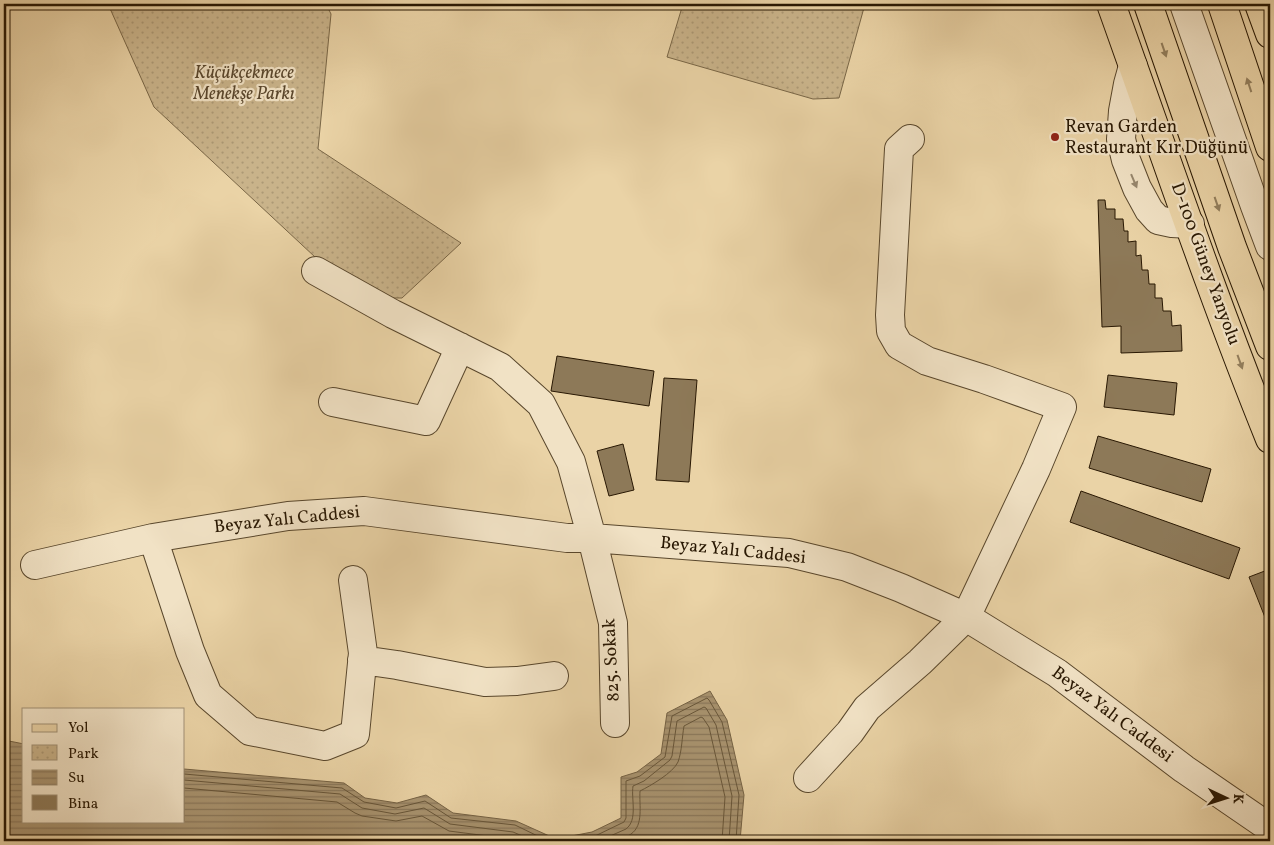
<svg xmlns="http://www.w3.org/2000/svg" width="1274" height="845" font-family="Vollkorn,serif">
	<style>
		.park { fill: url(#park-dots); stroke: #796646 }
		.water { fill: url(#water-rules); stroke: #756244 }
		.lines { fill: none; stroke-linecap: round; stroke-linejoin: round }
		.shore { stroke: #685639; stroke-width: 1 }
		.building { fill: #8d7958; stroke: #291803 }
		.minor-casing { stroke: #59472c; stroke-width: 30 }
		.major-casing { stroke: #291803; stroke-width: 30 }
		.highway-casing { stroke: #291803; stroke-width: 30 }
		.minor { stroke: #f1e2c5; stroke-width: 28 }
		.major { stroke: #ead3a6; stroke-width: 28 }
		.highway { stroke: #ead3a6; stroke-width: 28 }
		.oneway { fill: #937f5d }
		.oneway2 { fill: #97876e }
		.poi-dot { fill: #8f2418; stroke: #f1e2c5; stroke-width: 2 }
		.labels { text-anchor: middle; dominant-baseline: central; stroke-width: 4.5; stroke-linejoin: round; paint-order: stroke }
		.park-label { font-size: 18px; font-style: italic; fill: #59462c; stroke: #f1e2c5 }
		.poi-label { font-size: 18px; fill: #291803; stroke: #f1e2c5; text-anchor: start }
		.street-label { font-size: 18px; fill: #291803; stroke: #f1e2c5 }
	</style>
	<defs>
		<pattern id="park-dots" width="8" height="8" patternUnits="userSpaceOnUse" patternTransform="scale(1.25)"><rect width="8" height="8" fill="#c9b38a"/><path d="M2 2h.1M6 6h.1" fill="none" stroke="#ad9975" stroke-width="1.8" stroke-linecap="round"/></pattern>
		<pattern id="water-rules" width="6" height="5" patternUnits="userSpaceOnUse" patternTransform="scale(1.25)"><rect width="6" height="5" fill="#a8936f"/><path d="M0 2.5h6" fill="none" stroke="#897759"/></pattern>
	</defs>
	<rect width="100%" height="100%" fill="#ead3a6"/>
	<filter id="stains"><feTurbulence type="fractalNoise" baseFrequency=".004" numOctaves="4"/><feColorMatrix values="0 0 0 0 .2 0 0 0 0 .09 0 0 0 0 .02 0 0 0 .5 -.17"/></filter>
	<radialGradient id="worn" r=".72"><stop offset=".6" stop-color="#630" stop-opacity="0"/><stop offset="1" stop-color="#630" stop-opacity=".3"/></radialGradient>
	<!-- park -->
	<path class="park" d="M108 4H326L331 14 318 149 461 243 402 298H359L154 107Z
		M683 4H865L839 98 813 99 667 57Z"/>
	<!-- water -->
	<path class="water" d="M4 18 8 48 4 71Z
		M710 691 727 720 744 795 740 841H4V740L24 744V821H184V769L344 783 365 798 397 803 426 795 453 813 516 821 556 839 592 832 621 818V777L637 772 661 754 667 713Z"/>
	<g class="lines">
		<!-- shore -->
		<path class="shore" d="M184 774 342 788 364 802 396 808 425 801 451 818 515 825 548 841
			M184 780 340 794 362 808 395 814 424 808 450 824 513 832 534 841
			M184 788 337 802 355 813 362 816 396 821 422 816 449 831 511 839 516 841
			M573 841 593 837 624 822 626 818V781L640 776 665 757 672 716 707 698 709 700 722 722 739 795 736 841
			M599 841 626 829C638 820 631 799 633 786L644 781 670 760 672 756 677 721 704 707 706 708 716 725 732 796 729 841
			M617 841C622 839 627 837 631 834 644 825 639 805 640 791 650 786 673 773 678 762 682 751 682 737 684 726L701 717 703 718 709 727 725 797 722 841"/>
	</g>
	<!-- building -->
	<path class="building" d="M1098 200H1105L1106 209H1115V219H1123L1124 231H1128V242L1136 241V256L1141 255 1142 270H1148L1149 284H1155V298H1162L1163 311H1171L1172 326 1181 325 1182 351 1121 353V326L1102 327Z
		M557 356 654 371 649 406 551 391Z
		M1108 375 1177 383 1174 415 1104 407Z
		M664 378 697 380 689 482 656 480Z
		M1098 436 1211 469 1202 502 1089 468Z
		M623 444 634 490 609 496 597 451Z
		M1081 491 1240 548 1229 579 1070 522Z
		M1270 569V630L1249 577Z"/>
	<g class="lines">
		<!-- minor casing -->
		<g class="minor-casing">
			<path id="minor" d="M1184 4 1255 206 1270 246
				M1133 66 1128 84 1123 111 1121 139 1126 160 1137 188 1149 210 1158 220 1172 223 1190 224
				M316 271 393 314 500 367 541 404 571 462 592 538 613 623 615 723
				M333 402 426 421 460 347
				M153 538 190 651 208 695 250 731 325 746 355 734 363 653 353 580
				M35 565 153 538 288 516 364 511 567 538H592L789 553 847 567 901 588 966 617 1057 673 1184 769 1270 828
				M362 660 397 665 485 682 517 681 554 676
				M808 778 850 732 867 708 920 662 966 617 1036 469 1062 407 984 379 927 361 899 345 891 331 890 315 899 149 910 139"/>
		</g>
		<!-- major casing -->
		<g class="major-casing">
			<path id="major" d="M1111 4C1163 149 1212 296 1270 439
				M1259 4 1270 34"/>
		</g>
		<!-- highway casing -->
		<g class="highway-casing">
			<path id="highway" d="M1148 4 1232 247 1270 346
				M1222 4 1270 147"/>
		</g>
		<!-- minor -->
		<use href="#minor" class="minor"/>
		<!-- major -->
		<use href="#major" class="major"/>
		<!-- highway -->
		<use href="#highway" class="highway"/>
	</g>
	<!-- one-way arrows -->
	<defs><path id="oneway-solid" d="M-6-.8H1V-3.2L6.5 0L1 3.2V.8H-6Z" transform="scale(1.25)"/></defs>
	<g class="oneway">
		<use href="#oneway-solid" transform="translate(1164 50) rotate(71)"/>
		<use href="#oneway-solid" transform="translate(1249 85) rotate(-108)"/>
		<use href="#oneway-solid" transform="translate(1217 204) rotate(71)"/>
		<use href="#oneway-solid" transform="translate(1240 362) rotate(70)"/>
	</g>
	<use class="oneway2" href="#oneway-solid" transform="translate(1134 181) rotate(67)"/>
	<!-- markers -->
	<circle class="poi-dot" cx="1055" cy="137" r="5"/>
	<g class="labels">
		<!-- park labels -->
		<g class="park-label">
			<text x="244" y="73">Küçükçekmece<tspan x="244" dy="21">Menekşe Parkı</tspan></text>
		</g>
		<!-- poi labels -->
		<g class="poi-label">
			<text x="1065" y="127">Revan Garden<tspan x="1065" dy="21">Restaurant Kır Düğünü</tspan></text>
		</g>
		<!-- street labels -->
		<g class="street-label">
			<text transform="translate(1205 264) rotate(70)">D-100 Güney Yanyolu</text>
			<text transform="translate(287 520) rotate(-6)">Beyaz Yalı Caddesi</text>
			<text transform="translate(733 551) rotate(6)">Beyaz Yalı Caddesi</text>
			<text transform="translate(612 660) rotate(-93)">825. Sokak</text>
			<text transform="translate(1112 715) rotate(37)">Beyaz Yalı Caddesi</text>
		</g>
	</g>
	<!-- margin -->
	<rect width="1274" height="845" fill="none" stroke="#ead3a6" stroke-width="20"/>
	<rect x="5" y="5" width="1264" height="835" fill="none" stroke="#291803" stroke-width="2.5"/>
	<rect x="10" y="10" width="1254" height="825" fill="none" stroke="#291803"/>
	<!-- legend -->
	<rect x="22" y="708" width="162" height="115" fill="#f1e2c5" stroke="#a19177"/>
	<rect x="32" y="724" width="25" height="8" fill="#ead3a6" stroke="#a19177"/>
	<text x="68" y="732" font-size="15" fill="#291803">Yol</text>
	<rect x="32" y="745" width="25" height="15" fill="url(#park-dots)" stroke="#a19177"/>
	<text x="68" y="758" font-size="15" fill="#291803">Park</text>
	<rect x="32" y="770" width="25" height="15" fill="url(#water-rules)" stroke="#a19177"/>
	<text x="68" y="782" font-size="15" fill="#291803">Su</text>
	<rect x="32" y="795" width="25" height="15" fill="#8d7958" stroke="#a19177"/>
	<text x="68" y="808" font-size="15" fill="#291803">Bina</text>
	<!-- north arrow -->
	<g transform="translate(1226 798) rotate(94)" stroke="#f1e2c5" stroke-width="4" paint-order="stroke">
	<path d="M0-4L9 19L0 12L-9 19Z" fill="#291803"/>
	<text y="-8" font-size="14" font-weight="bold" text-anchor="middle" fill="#291803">K</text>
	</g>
	<rect width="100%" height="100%" filter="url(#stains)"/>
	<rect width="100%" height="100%" fill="url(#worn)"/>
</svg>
